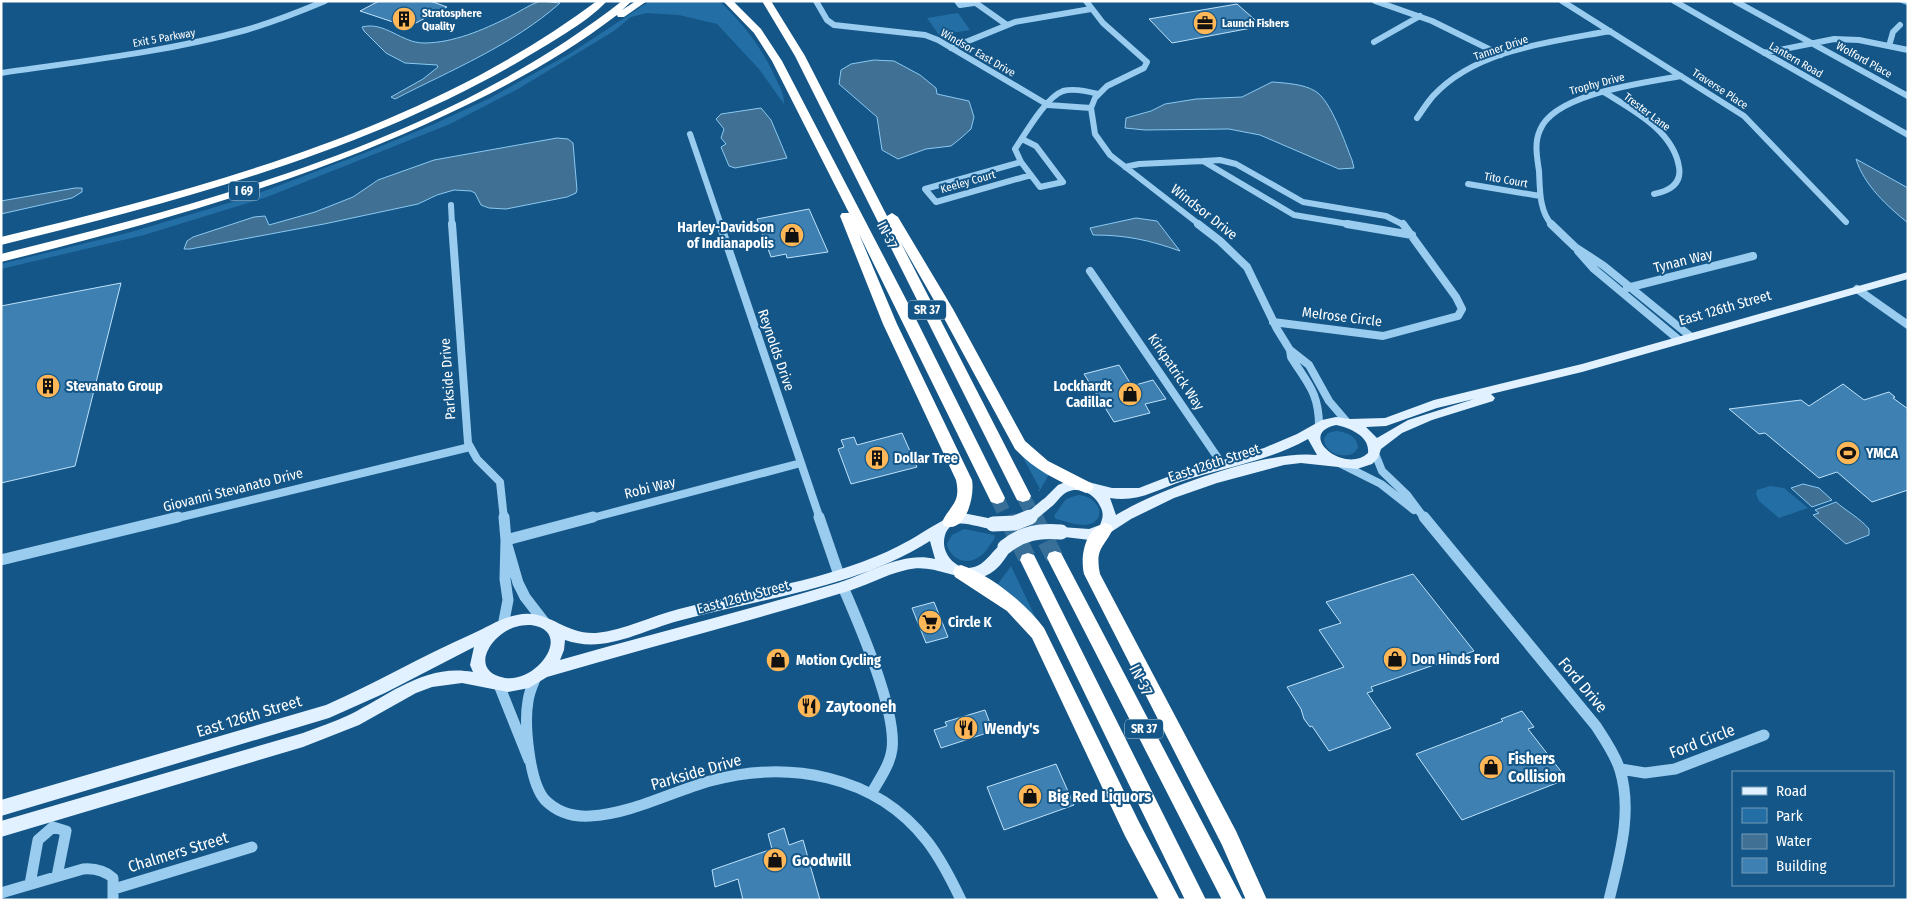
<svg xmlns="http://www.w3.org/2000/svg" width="1909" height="901" font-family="'Fira Sans Condensed',sans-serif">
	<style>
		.green { fill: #236fa5 }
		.water { fill: #407195; stroke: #8bc9f2 }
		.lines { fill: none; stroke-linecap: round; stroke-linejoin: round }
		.stream { stroke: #8bc9f2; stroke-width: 2.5 }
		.building { fill: #3d80b1; stroke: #bfe2fb }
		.highway-tunnel-far1 { stroke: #376f99; stroke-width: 14; stroke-dasharray: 14 7; stroke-linecap: butt }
		.highway-tunnel { stroke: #376f99; stroke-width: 18; stroke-dasharray: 18 9; stroke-linecap: butt }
		.minor-far2 { stroke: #99ccef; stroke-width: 6 }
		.minor-far1 { stroke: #99ccef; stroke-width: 8 }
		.minor { stroke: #99ccef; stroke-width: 11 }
		.major { fill: #e1f1ff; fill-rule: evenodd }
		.highway { fill: #fff; fill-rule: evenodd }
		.major-bridge-far1 { stroke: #e1f1ff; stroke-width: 11 }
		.major-bridge { stroke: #e1f1ff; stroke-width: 15 }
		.labels { text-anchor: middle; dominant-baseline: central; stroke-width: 4; stroke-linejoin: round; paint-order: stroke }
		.far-poi-label { font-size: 11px; font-weight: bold; fill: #fff; stroke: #145687; text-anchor: start }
		.far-street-label { font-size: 11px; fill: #fff; stroke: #145687 }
		.shield { fill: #145687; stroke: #b8ccdb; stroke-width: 1 }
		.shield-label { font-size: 12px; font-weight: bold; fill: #fff }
		.street-label { font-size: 14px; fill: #fff; stroke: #145687 }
		.poi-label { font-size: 14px; font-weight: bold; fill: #fff; stroke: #145687; text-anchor: start }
		.near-street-label { font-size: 16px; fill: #fff; stroke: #145687 }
		.near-poi-label { font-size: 16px; font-weight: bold; fill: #fff; stroke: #145687; text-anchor: start }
	</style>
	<rect width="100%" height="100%" fill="#145687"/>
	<!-- green -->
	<path class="green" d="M650 1H719C744 24 762 48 776 79 780 87 784 94 784 104L759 69 717 24 679 15 647 13 631 17 614 31 518 89 450 124 267 197 144 235 1 269V264L131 232 249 197 367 152 432 125 490 98 571 53Z
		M958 13 970 30 939 35 927 18Z
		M1336 431C1347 432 1357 436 1358 448L1354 453C1342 459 1324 453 1324 438L1328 433Z
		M1020 452 1048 473V476L1039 492 1038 490 1040 489Z
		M1770 486 1784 488 1808 508 1779 518 1759 501 1756 494 1757 490Z
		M1078 495C1101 496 1109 523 1084 525 1074 525 1065 521 1056 519L1054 516 1066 499Z
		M964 529 994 535 995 538C990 544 986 553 979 557 966 566 950 559 947 544L952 535Z
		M1011 566 1038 623 999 588 998 584Z"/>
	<!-- water -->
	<path class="water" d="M540 1 560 3C513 45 451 70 395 99L391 97 423 79 438 67 437 65 405 63 386 53 364 31 362 27C385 21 401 43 424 43 453 43 483 30 509 17 519 12 529 5 540 1Z
		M874 60 894 61 920 75 936 88 937 94 969 101 974 117 971 129 961 138 951 146 926 149 898 159 882 150 877 117 839 84 841 70 851 64Z
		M1272 82C1285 83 1304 84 1315 91 1331 100 1345 143 1352 160L1354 168 1339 169 1260 135 1229 129 1145 130 1125 128 1126 118 1151 111 1165 104 1196 99 1242 97Z
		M761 108 771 120 787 158 735 168 729 166 721 147 726 144 721 138 724 129 716 119 721 114Z
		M557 138 568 139 573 143 577 190 576 193 567 197 506 209 489 208 481 205 475 193 471 191 454 190 437 195 418 204 324 224 190 249H184L187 241 193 237 254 217 265 216 269 225 315 212 353 197 378 180 434 160Z
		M1856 159 1908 188V223C1887 206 1864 185 1856 159Z
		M75 188H82V192L72 198 1 214V201Z
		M1136 218 1157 221 1180 251C1149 240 1126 235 1093 235L1090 228Z
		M1803 484 1819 488 1832 500 1812 507 1791 488Z
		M1836 502C1845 510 1861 519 1869 529V535L1846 544 1813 515 1819 513 1815 510Z"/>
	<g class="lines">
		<!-- stream -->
		<path class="stream" d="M1900 1 1908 4"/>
	</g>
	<!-- building -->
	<path class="building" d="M379 1H430L447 7 408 27 360 11Z
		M1237 4 1262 26 1172 43 1149 19Z
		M809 209 828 252 787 258 786 254 771 257 757 219Z
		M121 283 75 466 1 483V306Z
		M1119 365 1132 386 1153 380 1166 399 1145 404 1150 413 1114 422 1084 374Z
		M1843 384 1864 400 1889 392 1895 397 1893 398 1908 409V490L1872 502 1837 472 1819 478 1765 433 1759 434 1729 409 1801 400 1809 406Z
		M902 433 917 467 851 484 838 449 844 447 841 440 854 437 857 445Z
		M1413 574 1474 651 1371 687 1373 691 1367 693 1391 728 1329 751 1312 726 1310 727 1304 719 1301 709 1287 687 1344 667 1319 630 1341 623 1326 602Z
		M934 602 948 637 926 643 912 608Z
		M985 710 993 731 941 748 934 730 947 726 945 722Z
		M1522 711 1534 727 1528 729 1567 779 1462 820 1416 754 1503 721 1501 719Z
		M1056 764 1074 805 1004 830 987 787Z
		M784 828 789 845 803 840 820 900H743L738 879 715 887 712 870 772 849 768 834Z"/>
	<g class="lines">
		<!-- highway-tunnel-far1 -->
		<path class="highway-tunnel-far1" d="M1023 496 1035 519
			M997 498 1007 519"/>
		<!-- highway-tunnel -->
		<path class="highway-tunnel" d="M1007 517 1028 560
			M1034 517 1055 558"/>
		<!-- minor-far2 -->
		<path class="minor-far2" d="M816 1 827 20 834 25 925 35 938 40 1048 105 1091 108
			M957 1 960 5 974 3
			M973 1 1007 25
			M1086 1 1103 23 1147 62 1144 68 1107 86 1095 98 1091 108 1095 134 1110 155 1200 225
			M1375 1 1432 21 1501 55
			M1562 1 1744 116 1846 222
			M1674 1 1908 135
			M1735 1 1908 96
			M1374 42 1420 16
			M1889 46 1893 32 1900 25
			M951 48 1015 22 1091 9
			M1764 53 1834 39 1859 40 1908 50
			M1 73C83 61 166 52 246 30 273 22 299 12 325 1
			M1604 92C1632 110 1673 130 1679 167 1682 184 1669 191 1654 194
			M1417 118C1422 111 1427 103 1433 96 1476 49 1551 42 1610 31
			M690 134 721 225
			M1022 139 1036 146 1063 182 1040 187 1021 162 1015 149C1025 134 1046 97 1063 91 1074 88 1087 91 1098 94
			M1203 161 1220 160 1236 164 1303 202 1386 216 1404 225
			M1021 162 925 189 936 202 1031 175
			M1125 167 1139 164 1203 161 1294 215 1354 225
			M1468 184 1540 196
			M451 205 452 225
			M1552 225C1539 211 1540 189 1539 171 1537 157 1534 143 1540 130 1555 93 1645 83 1681 76"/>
		<!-- minor-far1 -->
		<path class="minor-far1" d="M452 224 468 443 477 459 500 482 504 519
			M720 224 820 519
			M1198 224 1220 241 1247 267 1277 329 1290 350 1291 357C1308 384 1319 393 1319 426
			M1347 224 1412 235
			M1551 224 1575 247 1604 266 1690 336
			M1578 251 1594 269 1679 340
			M1090 271 1222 464
			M1627 288 1753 256
			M1857 289 1908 325
			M1273 322 1383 336 1458 316 1462 309 1456 297 1403 224
			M1290 350 1309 365 1329 401 1347 422
			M1374 451 1382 471 1407 495 1425 519
			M1341 464 1381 484 1414 510
			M173 519 470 447
			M588 519 801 463"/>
		<!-- minor -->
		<path class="minor" d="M819 517 839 575
			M1424 517 1596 726C1605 740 1615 754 1620 770 1633 813 1619 858 1609 900
			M506 540 593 517
			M507 545 518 583 525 597 545 623
			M1 560 178 517
			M843 587C859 624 897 711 892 749 890 765 879 780 871 794
			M503 626 508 600 505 579 506 540 504 517
			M535 679C532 686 529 693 528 701 524 724 529 782 545 800 557 812 573 817 590 816 631 814 671 792 710 781 787 760 875 774 927 841 941 859 951 879 961 900
			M499 685 529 760
			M1621 769 1645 773 1675 769 1764 735
			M53 827 66 831 57 876
			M30 884 38 840 53 827
			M114 889 252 847
			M1 893 83 869C95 868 104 870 113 878V900"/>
		<!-- major -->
		<path class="major" d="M1908 272V279L1582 372 1491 394 1495 398 1493 401 1432 420 1402 433 1381 449 1378 458 1372 464 1357 469 1301 463 1284 465 1217 483 1174 498 1131 519 1111 532 1090 540 1056 536 1054 532 1056 528 1061 527 1089 529 1100 525C1103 518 1104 513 1100 506 1095 494 1079 486 1067 492 1057 497 1054 512 1041 508L1039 504 1058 485 1063 483 1080 480 1112 488H1139L1175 474 1264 448 1297 434 1322 420 1336 417 1350 419 1385 418 1434 400 1582 364ZM1474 399 1408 420 1377 438 1366 427 1386 426 1437 408ZM1336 425C1350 428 1370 436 1368 453 1345 475 1295 434 1336 425ZM1308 439 1317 455C1269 449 1159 489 1116 515L1110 498C1138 503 1158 489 1183 481 1225 467 1269 461 1308 439Z
			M963 513 998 520 1000 524 998 528C983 533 953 511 945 535 943 542 944 549 947 554 950 560 956 565 962 567 988 574 994 538 1010 543L1012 547C980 608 948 559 906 570 884 575 864 587 842 593 744 623 645 648 547 677L529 688 508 692 462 683 432 687 416 693 359 725 303 747 1 837V821L303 733C318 727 334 722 349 715 389 695 426 663 473 672L470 665 474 647 385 693 329 718 1 816V800L326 705C376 683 422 656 472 634 487 627 501 618 517 615 548 608 564 635 596 633 625 630 651 616 679 609 724 597 770 589 815 577 847 568 880 557 910 540 929 529 941 519 963 513ZM930 541 935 559C904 551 871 572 841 582 748 610 653 633 560 660L564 650 565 640C604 654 641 631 678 621 763 598 855 588 930 541ZM531 625C574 631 538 683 505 678 471 672 487 641 508 630 515 626 523 625 531 625Z"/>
		<!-- highway -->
		<path class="highway" d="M597 1H607C587 23 546 45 520 61 361 153 179 201 1 245V237C208 187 424 130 597 1Z
			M622 1H632L622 10 636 1H647L624 17H618L617 15C558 60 491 95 424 125 288 186 145 226 1 262V254C215 201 446 139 622 1Z
			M723 1H733L761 29 782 61 910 307 1005 498 1003 502 997 504 991 502 859 234 897 324 972 480C975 496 966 534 944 526L942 522C951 504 961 503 956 480L883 324 840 216 842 213H849L772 61 754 33Z
			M762 1H771L805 56 887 216 892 213 898 217 953 309 1025 441 1048 461 1091 483 1094 487 1091 491 1086 493 1081 491C1056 480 1033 469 1015 449L939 309 900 241 1031 496 1029 500 1023 502 1017 500 795 56Z
			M1105 523 1111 525 1113 529C1103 549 1095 548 1100 574L1236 831 1267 900H1246L1222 845 1084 574C1080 556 1085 529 1105 523Z
			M1055 551 1061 553 1243 900H1222L1047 558 1049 553Z
			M1028 553 1034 555 1206 900H1185L1020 560 1022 555Z
			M961 565C991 575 1025 603 1044 628L1139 822 1180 900H1159L1125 836 1032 638 1007 611 955 577 953 572 955 567Z"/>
		<!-- major-bridge-far1 -->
		<path class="major-bridge-far1" d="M1028 519 1046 504"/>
		<!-- major-bridge -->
		<path class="major-bridge" d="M993 524 1015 523 1030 517
			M1005 547C1022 533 1040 530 1061 532"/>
	</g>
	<!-- icons -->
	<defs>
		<g id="building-disc" transform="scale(1.25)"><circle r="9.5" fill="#ffb757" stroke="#145687"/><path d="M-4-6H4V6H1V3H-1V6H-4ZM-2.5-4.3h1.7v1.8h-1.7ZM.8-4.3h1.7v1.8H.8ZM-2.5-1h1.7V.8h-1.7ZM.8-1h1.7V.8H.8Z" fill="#111"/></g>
		<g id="office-disc" transform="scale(1.25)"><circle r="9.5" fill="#ffb757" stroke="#145687"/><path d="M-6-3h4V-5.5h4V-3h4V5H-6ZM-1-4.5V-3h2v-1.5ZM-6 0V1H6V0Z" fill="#111"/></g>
		<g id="shop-disc" transform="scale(1.25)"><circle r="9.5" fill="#ffb757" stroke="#145687"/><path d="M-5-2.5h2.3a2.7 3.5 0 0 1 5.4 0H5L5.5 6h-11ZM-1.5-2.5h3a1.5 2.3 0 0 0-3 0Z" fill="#111"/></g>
		<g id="stadium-disc" transform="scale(1.25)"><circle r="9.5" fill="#ffb757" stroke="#145687"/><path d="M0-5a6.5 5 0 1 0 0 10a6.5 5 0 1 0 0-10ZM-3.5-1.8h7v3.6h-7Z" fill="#111"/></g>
		<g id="supermarket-disc" transform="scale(1.25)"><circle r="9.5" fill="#ffb757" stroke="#145687"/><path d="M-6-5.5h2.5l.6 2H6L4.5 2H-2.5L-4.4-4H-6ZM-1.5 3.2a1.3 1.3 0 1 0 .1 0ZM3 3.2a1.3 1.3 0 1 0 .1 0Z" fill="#111"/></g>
		<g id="restaurant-disc" transform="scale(1.25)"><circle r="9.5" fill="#ffb757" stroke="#145687"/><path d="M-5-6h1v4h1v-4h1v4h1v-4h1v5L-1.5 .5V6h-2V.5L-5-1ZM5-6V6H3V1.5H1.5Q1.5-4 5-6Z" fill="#111"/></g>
	</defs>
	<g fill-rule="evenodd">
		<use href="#building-disc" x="404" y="19"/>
		<use href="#office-disc" x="1205" y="23"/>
		<use href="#shop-disc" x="792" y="235"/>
		<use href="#building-disc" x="48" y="386"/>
		<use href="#shop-disc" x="1130" y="394"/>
		<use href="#stadium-disc" x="1848" y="453"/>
		<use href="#building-disc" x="877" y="458"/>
		<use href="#supermarket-disc" x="930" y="622"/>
		<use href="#shop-disc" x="1395" y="659"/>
		<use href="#shop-disc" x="778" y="660"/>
		<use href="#restaurant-disc" x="809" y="706"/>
		<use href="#restaurant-disc" x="966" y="728"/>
		<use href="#shop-disc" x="1491" y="767"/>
		<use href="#shop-disc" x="1030" y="796"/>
		<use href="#shop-disc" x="775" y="860"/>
	</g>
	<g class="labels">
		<!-- far-poi labels -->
		<g class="far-poi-label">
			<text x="422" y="13">Stratosphere<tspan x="422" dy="13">Quality</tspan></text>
			<text x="1222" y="23">Launch Fishers</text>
		</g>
		<!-- far-street labels -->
		<g class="far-street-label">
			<text transform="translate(164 38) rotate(-10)">Exit 5 Parkway</text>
			<text transform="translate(1501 48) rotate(-19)">Tanner Drive</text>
			<text transform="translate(978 53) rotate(30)">Windsor East Drive</text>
			<text transform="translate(1796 60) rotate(30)">Lantern Road</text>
			<text transform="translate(1864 60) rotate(29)">Wolford Place</text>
			<text transform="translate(1597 84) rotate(-15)">Trophy Drive</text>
			<text transform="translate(1720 89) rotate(33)">Traverse Place</text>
			<text transform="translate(1647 112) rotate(37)">Trester Lane</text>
			<text transform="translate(1506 180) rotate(10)">Tito Court</text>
			<text transform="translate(968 182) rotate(-16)">Keeley Court</text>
		</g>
		<!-- shield labels -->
		<g class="shield">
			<rect x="229" y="181.5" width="30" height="19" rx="4"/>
			<rect x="908" y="300.5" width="38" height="19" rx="4"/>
			<rect x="1125" y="719.5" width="38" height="19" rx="4"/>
		</g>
		<g class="shield-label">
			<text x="244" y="191">I 69</text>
			<text x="927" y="310">SR 37</text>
			<text x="1144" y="729">SR 37</text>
		</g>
		<!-- street labels -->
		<g class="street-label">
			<text transform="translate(1204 212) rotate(38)">Windsor Drive</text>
			<text transform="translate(887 235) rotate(63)">IN-37</text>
			<text transform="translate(1683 261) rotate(-14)">Tynan Way</text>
			<text transform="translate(1725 308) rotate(-16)">East 126th Street</text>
			<text transform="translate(1342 317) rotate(7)">Melrose Circle</text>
			<text transform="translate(776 350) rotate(71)">Reynolds Drive</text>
			<text transform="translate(1176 372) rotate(56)">Kirkpatrick Way</text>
			<text transform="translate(448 379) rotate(-94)">Parkside Drive</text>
			<text transform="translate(1214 463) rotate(-18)">East 126th Street</text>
			<text transform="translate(650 488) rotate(-14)">Robi Way</text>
			<text transform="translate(233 490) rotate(-14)">Giovanni Stevanato Drive</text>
			<text transform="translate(743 597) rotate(-15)">East 126th Street</text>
		</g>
		<!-- poi labels -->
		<g class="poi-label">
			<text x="774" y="227" text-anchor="end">Harley-Davidson<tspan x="774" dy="16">of Indianapolis</tspan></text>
			<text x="66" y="386">Stevanato Group</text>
			<text x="1112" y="386" text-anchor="end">Lockhardt<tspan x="1112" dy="16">Cadillac</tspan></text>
			<text x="1866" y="453">YMCA</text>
			<text x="894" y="458">Dollar Tree</text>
			<text x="948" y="622">Circle K</text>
			<text x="1412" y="659">Don Hinds Ford</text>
			<text x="796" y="660">Motion Cycling</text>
		</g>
		<!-- near-street labels -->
		<g class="near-street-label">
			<text transform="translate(1141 680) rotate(63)">IN-37</text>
			<text transform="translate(1583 685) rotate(50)">Ford Drive</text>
			<text transform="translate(249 716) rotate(-17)">East 126th Street</text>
			<text transform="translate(1702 741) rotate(-21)">Ford Circle</text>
			<text transform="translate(696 772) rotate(-16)">Parkside Drive</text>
			<text transform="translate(178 852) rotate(-17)">Chalmers Street</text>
		</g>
		<!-- near-poi labels -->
		<g class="near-poi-label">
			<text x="826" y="706">Zaytooneh</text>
			<text x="984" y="728">Wendy's</text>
			<text x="1508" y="758">Fishers<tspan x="1508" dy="18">Collision</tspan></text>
			<text x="1048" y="796">Big Red Liquors</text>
			<text x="792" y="860">Goodwill</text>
		</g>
	</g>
	<!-- border -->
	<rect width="1909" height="901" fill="none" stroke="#ffffff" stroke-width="5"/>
	<!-- legend -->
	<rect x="1732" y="771" width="162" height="115" fill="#145687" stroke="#729ab7"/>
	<rect x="1742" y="787" width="25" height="8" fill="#e1f1ff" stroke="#729ab7"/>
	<text x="1776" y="796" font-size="15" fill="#ffffff">Road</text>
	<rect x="1742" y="808" width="25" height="15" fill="#236fa5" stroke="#729ab7"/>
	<text x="1776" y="821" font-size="15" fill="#ffffff">Park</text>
	<rect x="1742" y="834" width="25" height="15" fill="#407195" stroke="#729ab7"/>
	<text x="1776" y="846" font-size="15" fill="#ffffff">Water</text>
	<rect x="1742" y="858" width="25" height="15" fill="#3d80b1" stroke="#729ab7"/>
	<text x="1776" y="871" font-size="15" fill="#ffffff">Building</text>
</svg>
